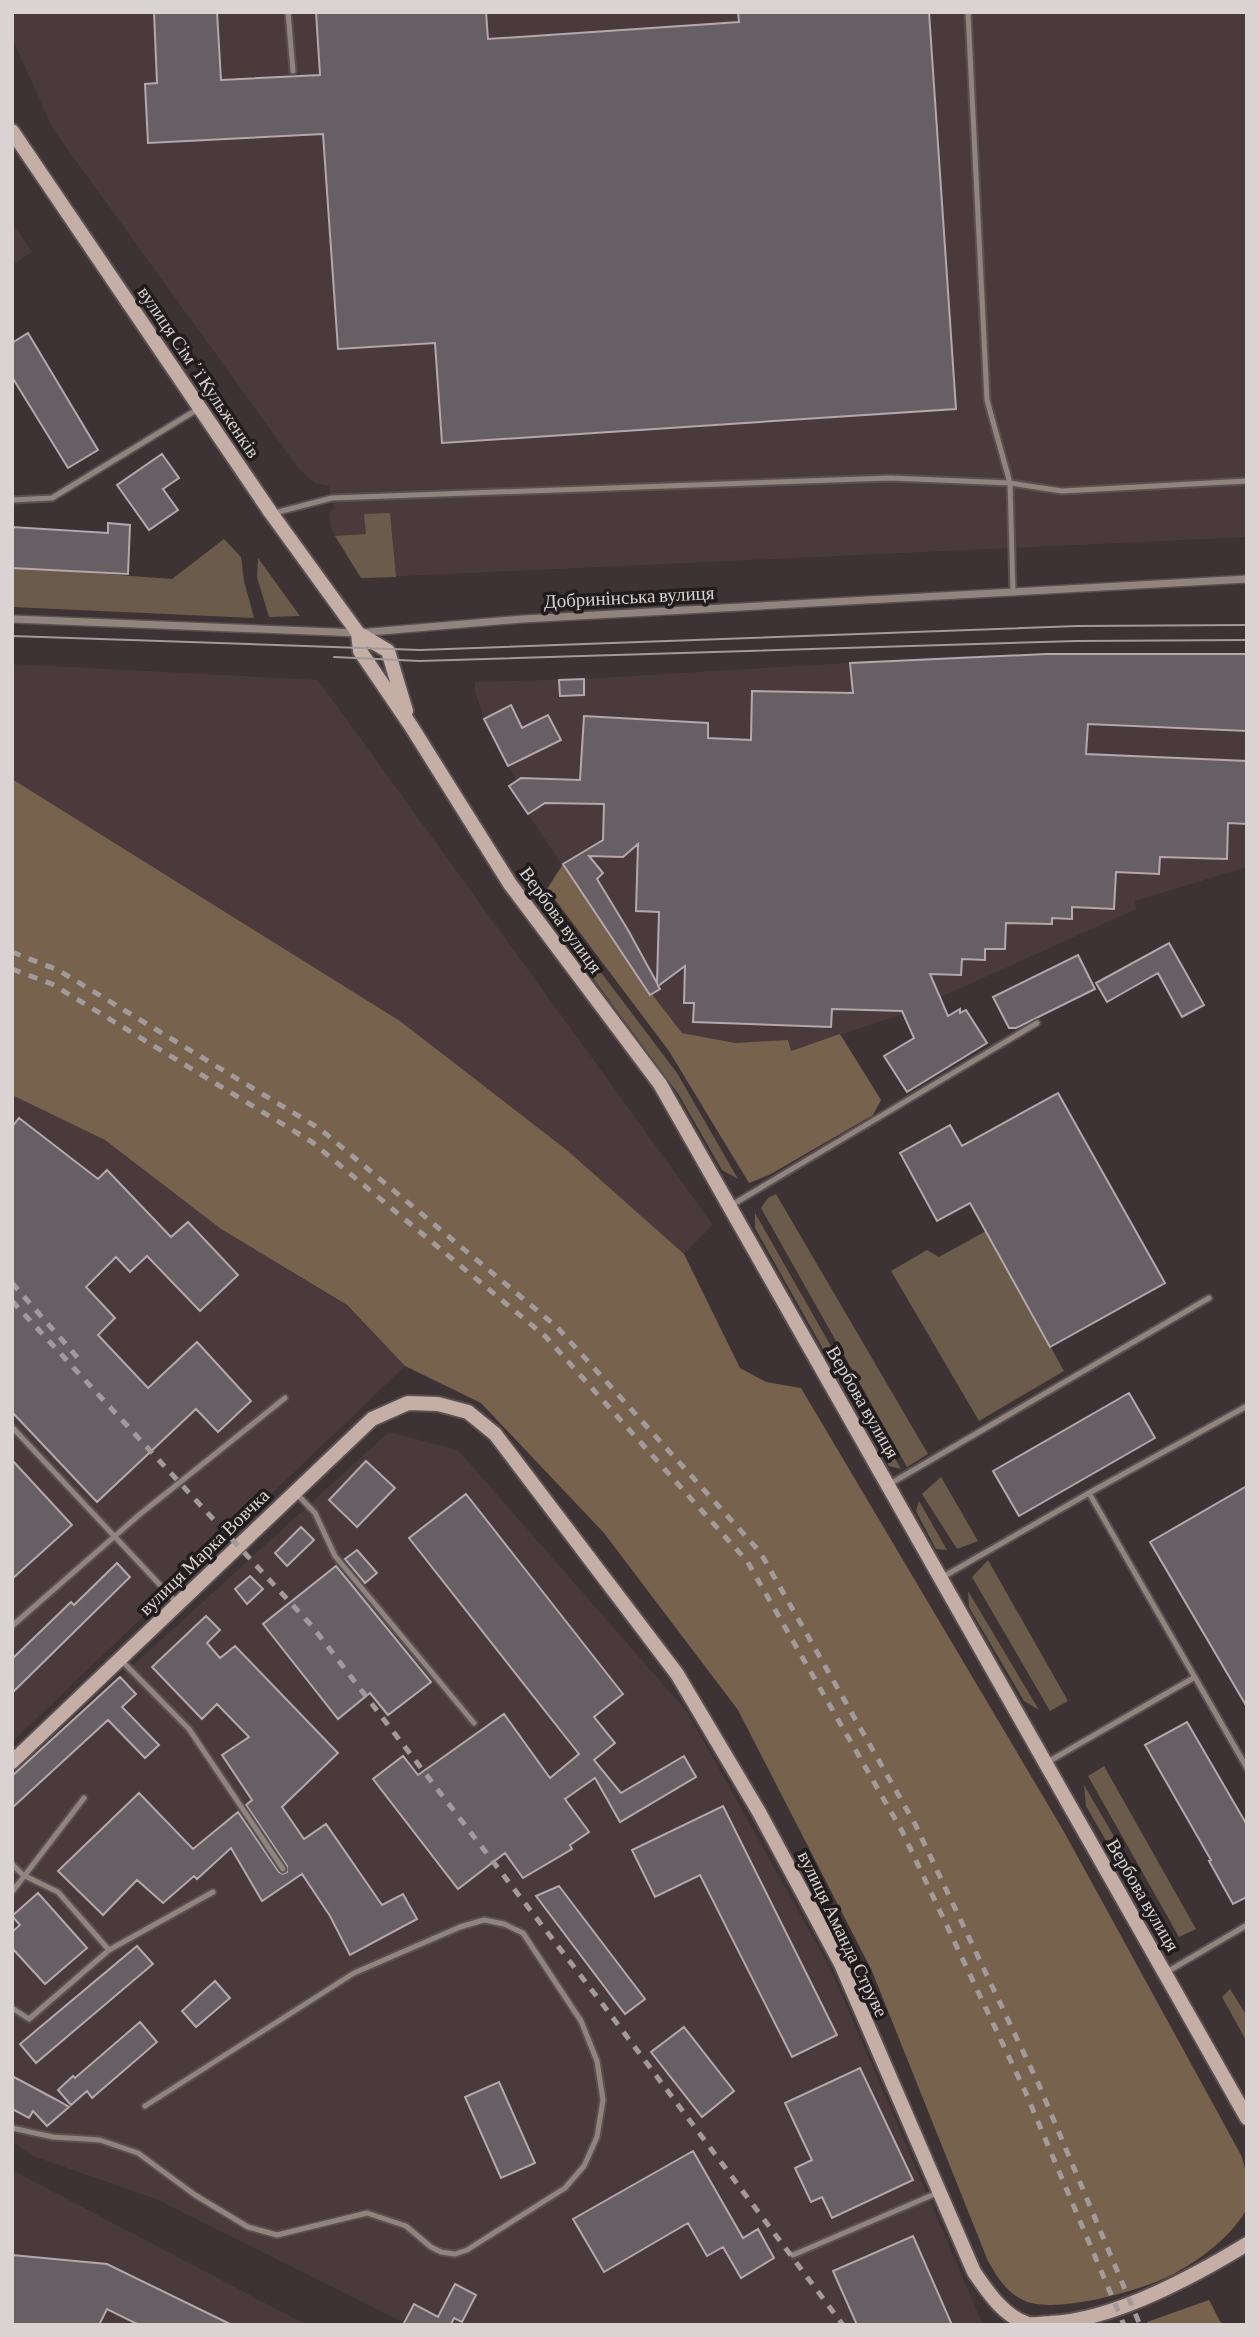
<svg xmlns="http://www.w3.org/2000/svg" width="1259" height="2337" font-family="'Crimson Pro',serif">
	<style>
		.built { fill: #4b3a3c }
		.green { fill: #6b5b4b }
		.forest { fill: #77624d }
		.building { fill: #685f64; stroke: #b2a8ad; stroke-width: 2; fill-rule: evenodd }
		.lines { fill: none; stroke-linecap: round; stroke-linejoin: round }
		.lane-casing { stroke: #595051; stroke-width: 9 }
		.street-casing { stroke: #595051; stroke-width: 10 }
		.secondary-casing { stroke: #595051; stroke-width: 18 }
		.lane { stroke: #91837e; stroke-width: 5 }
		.street { stroke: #91837e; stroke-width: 7 }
		.secondary { stroke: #c4aea6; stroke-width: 14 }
		.tram { stroke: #a29a9b; stroke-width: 2 }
		.rail { stroke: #a29a9b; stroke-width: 5; stroke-dasharray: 9 9; stroke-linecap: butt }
		.labels { text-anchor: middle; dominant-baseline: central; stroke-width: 7; stroke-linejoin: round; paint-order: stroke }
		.street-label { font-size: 19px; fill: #d9d3d3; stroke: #211c1d }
	</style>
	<rect width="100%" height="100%" fill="#3d3334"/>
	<!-- built -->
	<path class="built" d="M12 12H1247V537L361 578 331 529 329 514 334 509 329 486 315 483 299 469 53 129 12 38Z
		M12 223 32 252 12 265Z
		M1046 654H1247V867L1135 901 1136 909 903 1014 790 1051 788 1040 735 1043 682 1033 631 967 509 786 517 781 484 719 475 691V682L584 679 961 656Z
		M12 664 318 680 713 1225 684 1254 568 1151 400 1021 12 779Z
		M12 1095 105 1140 221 1229 347 1306 405 1366 12 1742Z
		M389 1432 458 1450 688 1713 831 1970 983 2325H403V2322L156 2199 33 2156 12 2142V1776Z
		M12 2170 307 2325H12Z"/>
	<!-- green -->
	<path class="green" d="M390 513 396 577 361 578 335 536 366 534 364 514Z
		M224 539 241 557 244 581 254 618 12 607V567L172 579Z
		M258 558 300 616 269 617 257 577Z
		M544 897 677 1073 738 1179 722 1170 679 1095 542 909Z
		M776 1194 928 1454 907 1467 761 1208 768 1198Z
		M755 1213 901 1469 889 1466 755 1228Z
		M986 1231 1064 1371 979 1421 891 1271 927 1250 939 1257Z
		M941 1477 978 1541 957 1549 922 1494Z
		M919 1501 947 1550 936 1549 916 1511Z
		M988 1560 1068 1701 1050 1711 972 1577Z
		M968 1591 1039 1710 1024 1701 969 1607Z
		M1104 1766 1196 1929 1179 1937 1088 1776Z
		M1084 1785 1171 1934 1153 1922 1086 1806Z
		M1230 1989 1247 2016V2042L1222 1997Z"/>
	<!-- forest -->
	<path class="forest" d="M12 779 400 1021 568 1151 684 1254 740 1368 766 1382 801 1388 1063 1830 1241 2155C1246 2167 1252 2201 1245 2212 1230 2237 1202 2258 1177 2272 1149 2289 1053 2316 1023 2300 1005 2291 998 2278 988 2261L872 1971 738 1710 604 1533 481 1403 405 1366 347 1305 221 1229 105 1140 12 1095Z
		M563 864 631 967 682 1033 735 1043 788 1040 791 1051 840 1034 881 1100 873 1115 769 1175 749 1183 669 1051 547 889Z
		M1209 2300 1222 2325H1148L1147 2322Z"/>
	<!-- building -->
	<path class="building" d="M154 12H217L221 80 320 75 316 12H486L488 39 739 22 738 12H929L956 409 442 443 435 343 338 349 323 134 148 143 145 84 157 83Z
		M28 333 98 450 68 468 12 377V343Z
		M162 454 179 478 163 489 178 510 149 530 117 485Z
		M108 523 130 525 128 574 12 568V527L108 533Z
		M1046 654H1247V731L1088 724 1086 754 1247 761V824L1228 823 1227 859 1160 857 1159 874 1116 872 1114 909 1072 907V919L1052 918V924L1006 923 1005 949H985V960L962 959 961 975 930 974 948 1016 960 1009V1013L966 1010 987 1043 907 1092 884 1056 914 1038 902 1011 832 1009 831 1027 693 1022 694 1003H684L685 966 658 986 660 989 650 995 563 864 603 840 604 804 545 803 528 814 509 786 521 778 580 780 584 716 708 723V738L751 740 752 691 853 693 850 663ZM638 844 636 911 659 912 657 983 628 930 597 879 603 873 589 856 623 857Z
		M584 679V695L560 696 559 680Z
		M511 705 522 728 548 715 561 740 508 766 484 719Z
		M1169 943 1204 1005 1182 1017 1158 973 1107 1002 1096 983Z
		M1078 955 1095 989 1016 1028H1009L993 997Z
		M1058 1093 1165 1283 1050 1347 970 1203 937 1221 900 1153 950 1125 962 1146Z
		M19 1118 98 1179 107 1170 171 1237 188 1222 238 1275 200 1311 147 1256 130 1272 116 1257 86 1287 115 1318 98 1335 148 1388 197 1342 251 1401 218 1432 196 1409 97 1502 12 1412V1127Z
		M1129 1393 1155 1438 1019 1516 993 1471Z
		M12 1460 72 1525 12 1579Z
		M366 1461 395 1488 357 1527 329 1500Z
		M1247 1486V1707L1150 1542Z
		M466 1494 623 1694 594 1717 615 1743 594 1760 621 1793 684 1756 696 1777 620 1822 595 1778 565 1799 589 1832 570 1845 572 1849 523 1878 505 1853 458 1889 373 1779 403 1756 418 1775 504 1714 550 1778 579 1754 409 1538Z
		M301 1527 314 1540 287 1566 275 1553Z
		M357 1550 377 1573 365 1583 345 1559Z
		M117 1563 130 1577 12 1693V1659L71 1602 74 1605Z
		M336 1566 431 1682 388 1715 370 1693 338 1719 263 1624Z
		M250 1576 263 1589 247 1604 235 1589Z
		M206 1616 220 1630 207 1643 220 1658 235 1646 338 1753 282 1807 304 1839 326 1824 382 1905 403 1894 417 1919 350 1955 330 1916 302 1874 262 1901 231 1848 197 1879 194 1876 163 1903 137 1880 103 1915 58 1871 139 1793 193 1849 238 1812 279 1872 283 1874 287 1872V1866L246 1805 252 1800 222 1755 249 1737 217 1704 202 1719 152 1667Z
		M120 1677 136 1694 122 1707 159 1745 145 1758 108 1720 12 1808V1776Z
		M1187 1722 1247 1825V1897L1233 1904 1209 1861 1211 1860 1145 1745Z
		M723 1806 837 2035 792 2057 700 1875 655 1897 632 1850Z
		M559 1886 645 1999 625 2014 536 1896Z
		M38 1893 87 1948 45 1984 12 1948V1932L20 1925 12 1916Z
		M137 1946 153 1964 36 2063 20 2044Z
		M215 1981 230 1998 196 2027 182 2011Z
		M140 2022 157 2042 92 2098 87 2091 71 2105 58 2090 73 2076 75 2078Z
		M684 2027 734 2091 702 2117 651 2052Z
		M860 2068 913 2180 832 2218 822 2197 811 2202 795 2168 812 2160 785 2103Z
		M12 2076 55 2099 69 2107 47 2126 33 2111 29 2118 12 2109Z
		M499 2082 535 2163 501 2178 465 2097Z
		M693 2151 743 2238 758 2229 774 2258 741 2278 723 2247 707 2256 688 2223 604 2272 573 2219Z
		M913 2236 952 2325H857L833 2271Z
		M12 2255 107 2264 232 2325H139L107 2309 99 2325H12Z
		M455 2284 476 2295 462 2322 454 2318 451 2324 453 2325H403L414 2304 438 2317Z"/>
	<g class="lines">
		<!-- lane casing -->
		<g class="lane-casing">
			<path id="lane" d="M288 12 293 71
				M968 12 987 400 1010 483 1013 591
				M12 500 52 498 198 409
				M274 513 332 498 890 478 1010 483 1062 491 1247 481
				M730 1206 1037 1023
				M12 1427 177 1603
				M888 1485 1209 1298
				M1089 1493 1247 1768
				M297 1494 315 1513 335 1556 474 1723
				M941 1578 1089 1493 1247 1406
				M12 1626 139 1515 285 1398
				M120 1659 189 1729 283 1869
				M1046 1763 1195 1677
				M12 1864 23 1875 58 1892 109 1950
				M12 1892 84 1798
				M1165 1973 1247 1925
				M12 2008 29 2019 109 1950 213 1892
				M12 2128 53 2137 100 2140 138 2153 195 2195 248 2227 277 2235 367 2213 406 2226 431 2247 441 2252 455 2254 467 2250 565 2188 584 2166 597 2137 603 2100 597 2061 581 2021 523 1933 504 1924 484 1920 460 1927 354 1973 145 2106
				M793 2255 937 2193"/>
		</g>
		<!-- street casing -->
		<g class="street-casing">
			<path id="street" d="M12 619 358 633 523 619 1247 579"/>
		</g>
		<!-- secondary casing -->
		<g class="secondary-casing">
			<path id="secondary" d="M12 131 271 513 358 633 388 651 406 711
				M358 633 360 651 411 726 510 884 660 1084 1247 2118
				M12 1762 372 1419 408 1403 438 1404 468 1412 495 1434 677 1674 759 1812 841 1964 974 2272C988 2292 1003 2316 1028 2324 1033 2325 1043 2323 1049 2323 1113 2321 1193 2277 1247 2244"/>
		</g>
		<!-- lane -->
		<use href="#lane" class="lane"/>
		<!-- street -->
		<use href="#street" class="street"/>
		<!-- secondary -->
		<use href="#secondary" class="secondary"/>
		<!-- tram -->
		<path class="tram" d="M12 636 420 650 1078 626 1247 625
			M334 657 420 661 1077 641 1247 640"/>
		<!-- rail -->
		<path class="rail" d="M12 952 58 970 320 1129 557 1327 760 1552 915 1824 1039 2085 1140 2325
			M12 969 52 984 312 1142 546 1337 747 1561 902 1831 1025 2091 1124 2325
			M12 1283 78 1358
			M12 1301 312 1626 604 2006 843 2325"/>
	</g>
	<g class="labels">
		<!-- street labels -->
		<g class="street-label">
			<text transform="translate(199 372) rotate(56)">вулиця Сімʼї Кульженків</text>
			<text transform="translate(629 597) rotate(-3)">Добринінська вулиця</text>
			<text transform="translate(561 920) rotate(54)">Вербова вулиця</text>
			<text transform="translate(863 1402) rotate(60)">Вербова вулиця</text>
			<text transform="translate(204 1552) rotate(-44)">вулиця Марка Вовчка</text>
			<text transform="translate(1143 1895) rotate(60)">Вербова вулиця</text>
			<text transform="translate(843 1934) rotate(64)">вулиця Аманда Струве</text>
		</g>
	</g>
	<!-- border -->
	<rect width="1259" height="2337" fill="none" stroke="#d9d3d3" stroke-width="28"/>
</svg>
